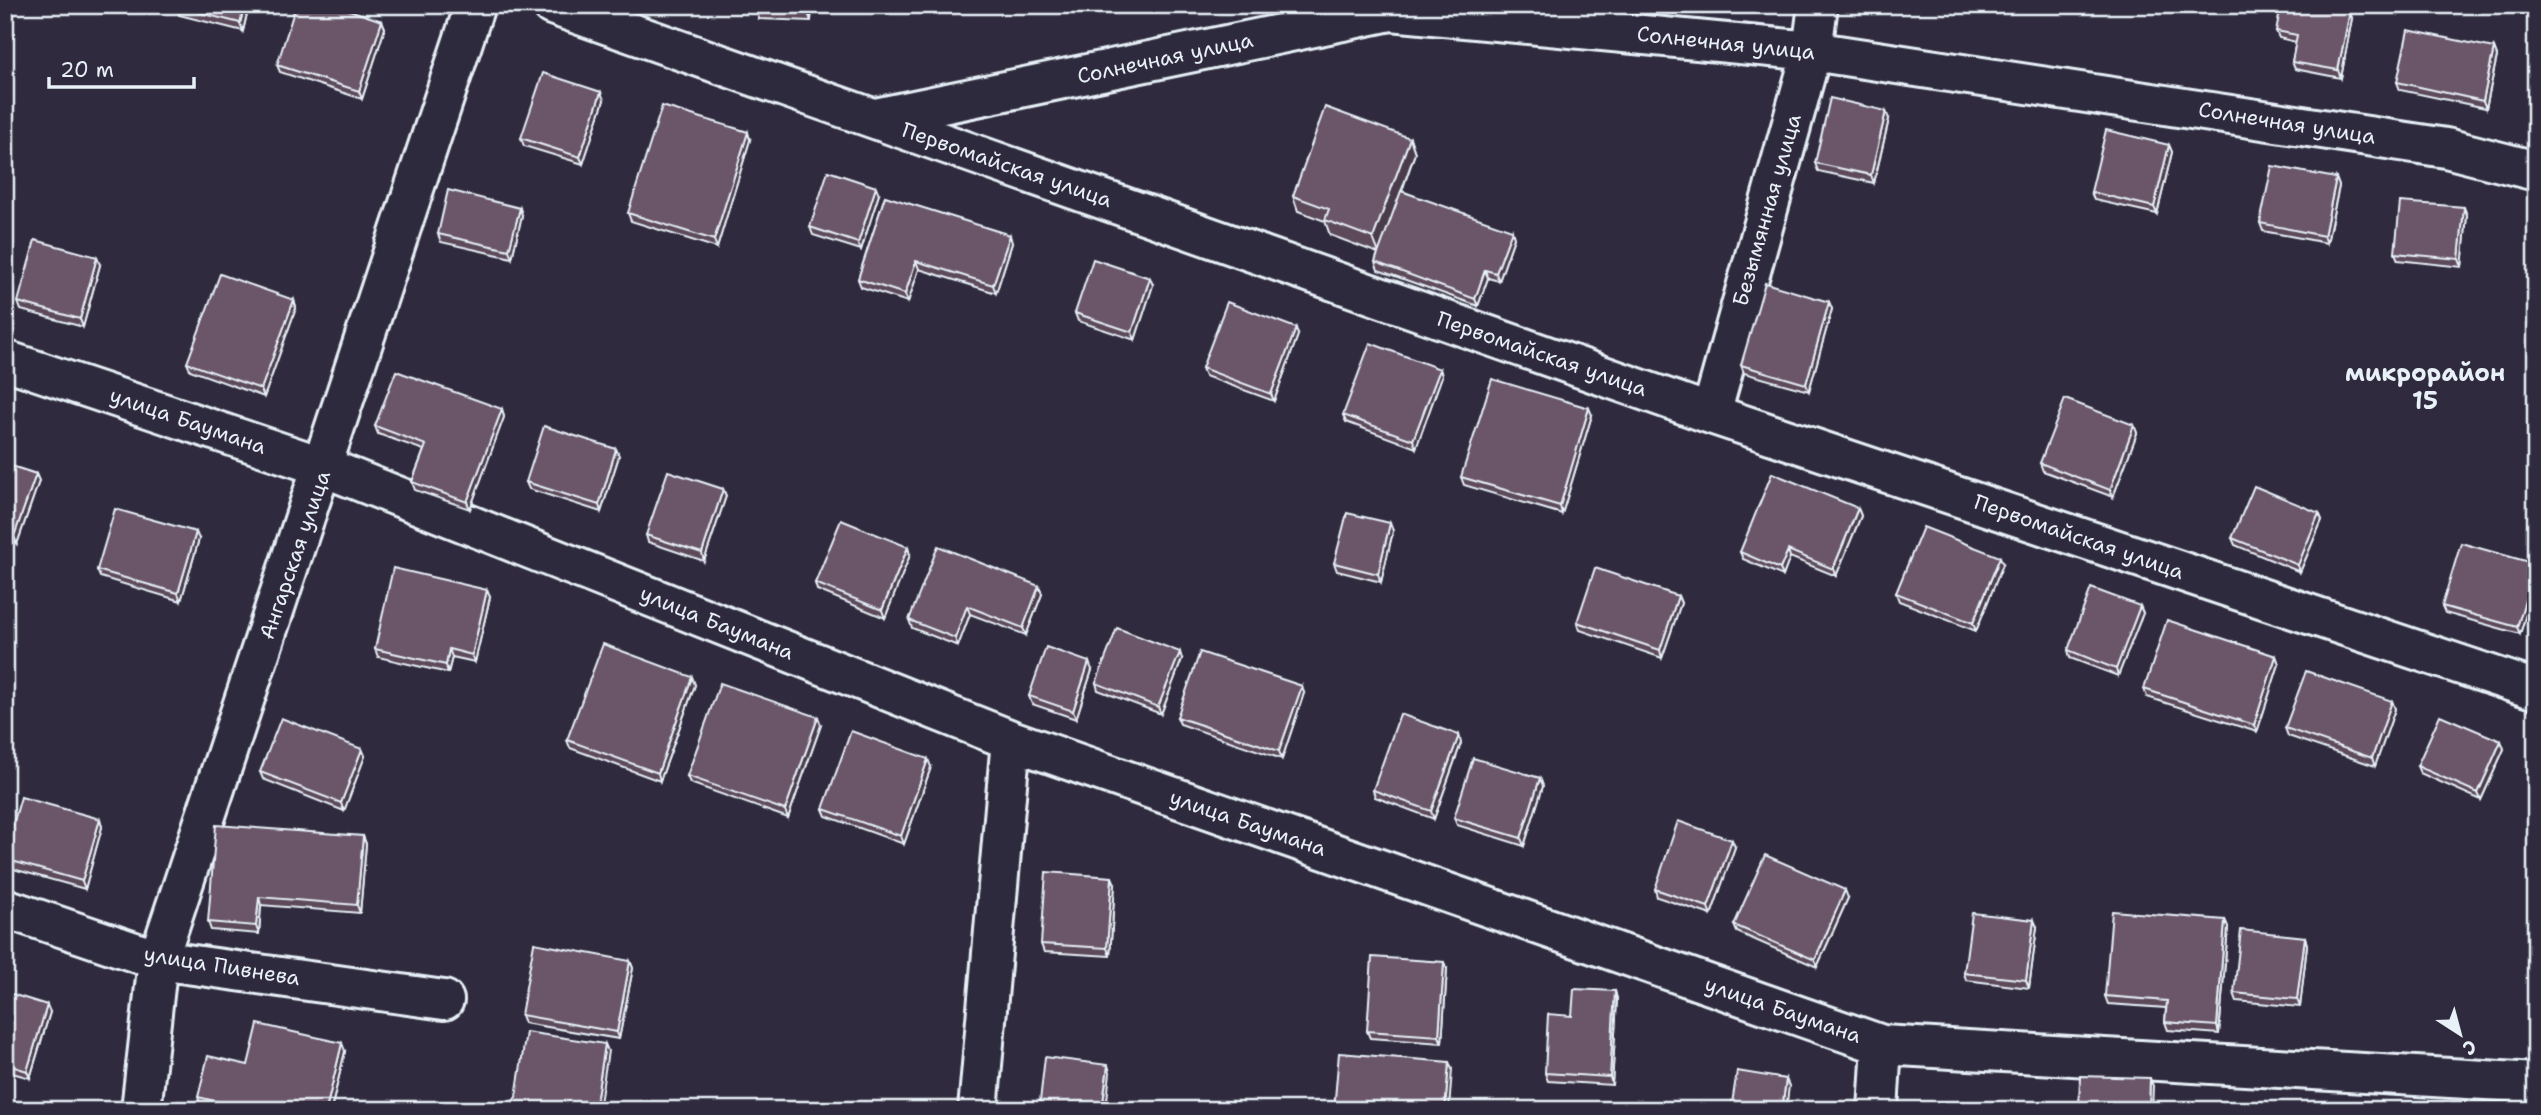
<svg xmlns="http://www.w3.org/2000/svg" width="2541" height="1115" font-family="'Shantell Sans',sans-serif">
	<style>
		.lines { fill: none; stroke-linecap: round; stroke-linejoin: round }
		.minor-casing { stroke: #e8f1f8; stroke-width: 44 }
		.minor { stroke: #2f2a3d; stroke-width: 38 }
		.wall { fill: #5b485a; stroke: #e8f1f8; stroke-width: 2 }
		.shaded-wall { fill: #4a3b4a; stroke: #e8f1f8; stroke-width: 2 }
		.building { fill: #6a5469; stroke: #e8f1f8; stroke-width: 2 }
		.labels { text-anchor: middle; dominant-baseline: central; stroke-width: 7; stroke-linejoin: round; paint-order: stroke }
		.street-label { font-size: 21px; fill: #e8f1f8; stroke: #2f2a3d }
		.quarter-label { font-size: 24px; font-weight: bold; fill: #e8f1f8; stroke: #2f2a3d }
	</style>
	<rect width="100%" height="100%" fill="#2f2a3d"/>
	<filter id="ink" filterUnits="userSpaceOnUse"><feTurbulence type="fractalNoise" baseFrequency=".0143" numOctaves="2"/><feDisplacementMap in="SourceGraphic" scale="14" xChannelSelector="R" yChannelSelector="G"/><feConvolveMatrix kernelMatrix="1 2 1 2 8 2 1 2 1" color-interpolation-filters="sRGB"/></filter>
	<g filter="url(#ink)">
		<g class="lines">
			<!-- minor casing -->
			<g class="minor-casing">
				<path id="minor" d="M552 5 1711 414 2536 690
					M875 118 1391 11 1812 51 2446 148 2536 171
					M5 360 324 467 1011 740 1882 1045 2536 1083
					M1711 414 1812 51 1818 5
					M5 908 158 960 444 1000
					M141 1110 158 960 475 5
					M978 1110 1011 740
					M1878 1110 1882 1045"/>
			</g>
			<!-- minor -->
			<use href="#minor" class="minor"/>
		</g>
		<!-- wall -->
		<path class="wall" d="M249 5 243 31 179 15 177 7Z
			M812 5 811 21 759 19 757 11Z
			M2352 18 2341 78 2295 69 2292 62 2296 42 2279 38 2276 31Z
			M382 21 385 28 362 99 280 72 277 65Z
			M2494 48 2497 56 2486 108 2400 90 2397 82Z
			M604 100 583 164 524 146 521 138Z
			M1889 119 1874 183 1818 171 1815 163Z
			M1410 138 1415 153 1402 191 1514 238 1499 281 1488 278 1478 306 1378 270 1375 262 1378 253 1330 235 1325 221 1298 211 1293 196Z
			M750 140 717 248 631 221 628 213Z
			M2169 145 2172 152 2157 214 2094 200 2091 192Z
			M2336 178 2339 186 2327 243 2263 231 2260 223Z
			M879 194 861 250 813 235 810 227Z
			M885 196 1012 243 996 293 919 269 908 302 861 287 858 279Z
			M522 215 512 258 441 242 438 234Z
			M2467 215 2462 267 2398 260 2395 253Z
			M100 265 83 327 21 310 18 302Z
			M1153 285 1135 340 1078 321 1075 313Z
			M294 300 296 308 264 397 190 370 187 363Z
			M1829 302 1832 309 1809 391 1744 373 1741 365Z
			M1298 335 1274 401 1205 376 1202 368Z
			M1440 369 1442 376 1416 448 1346 422 1343 415Z
			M502 409 504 417 470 509 415 490 412 482 424 450 378 434 375 426Z
			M1592 415 1562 514 1464 485 1461 477Z
			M2134 425 2137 433 2113 497 2043 471 2040 463Z
			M616 449 619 456 601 512 529 489 526 482Z
			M5 464 36 474 39 481 17 544 5 540Z
			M723 489 726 496 704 561 648 542 646 535Z
			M1858 508 1861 516 1836 576 1790 557 1783 576 1743 559 1740 552Z
			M2319 513 2322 520 2300 572 2235 545 2232 538Z
			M1393 531 1381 582 1337 571 1334 563Z
			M199 539 181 601 100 577 97 570Z
			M910 555 885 618 817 590 815 583Z
			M2003 564 1976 631 1899 601 1896 593Z
			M2536 564V581L2520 634 2445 613 2442 606Z
			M1039 586 1042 594 1026 635 970 614 958 646 912 628 909 620Z
			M1678 596 1681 603 1662 658 1580 630 1577 622Z
			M490 597 475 662 452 657 448 673 378 657 375 649Z
			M2140 606 2143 613 2118 676 2070 658 2068 650Z
			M2276 656 2279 664 2257 732 2147 697 2144 689Z
			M1182 659 1161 714 1098 690 1096 683Z
			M1092 670 1076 719 1032 704 1029 696Z
			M692 677 695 685 660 781 570 748 567 740Z
			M1304 693 1282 759 1180 724 1177 717Z
			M2392 701 2395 709 2375 766 2288 736 2285 728Z
			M821 725 788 818 690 783 687 776Z
			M1459 735 1461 743 1434 819 1375 797 1373 790Z
			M2501 741 2504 749 2481 800 2420 773 2417 766Z
			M362 749 365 756 344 811 263 779 260 772Z
			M931 767 904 844 826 816 823 809Z
			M1540 778 1543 786 1524 846 1457 825 1454 818Z
			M100 819 102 827 85 889 6 867 5 852Z
			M363 836 366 844 360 913 261 905 259 934 211 930 208 922Z
			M1735 847 1711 915 1657 897 1655 889Z
			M1115 884 1110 956 1044 952 1041 944Z
			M1848 898 1817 967 1737 932 1734 925Z
			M2225 920 2228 927 2219 1034 2168 1030 2165 1022 2166 1008 2108 1004 2105 996Z
			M2037 927 2029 988 1966 980 1964 973Z
			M2305 937 2307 945 2300 1007 2237 1001 2234 993Z
			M630 961 633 968 619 1039 524 1023 521 1015Z
			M1447 969 1442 1043 1370 1038 1367 1031Z
			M1615 991 1617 999 1612 1085 1548 1081 1545 1073 1572 1016Z
			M5 992 50 1012 30 1078 5 1071Z
			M345 1051 331 1110H223L201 1105 198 1097 248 1065Z"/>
		<!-- shaded-wall -->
		<path class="shaded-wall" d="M245 5H249L243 31 240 23Z
			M809 5H812L811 21 808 13Z
			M2350 11 2352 18 2341 78 2338 70Z
			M382 21 385 28 362 99 359 91Z
			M2494 48 2497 56 2486 108 2483 101Z
			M601 92 604 100 583 164 580 157Z
			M1886 111 1889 119 1874 183 1871 175Z
			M748 132 750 140 717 248 714 240Z
			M1410 138 1415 153 1379 253 1373 238Z
			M2169 145 2172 152 2157 214 2154 207Z
			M2336 178 2339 186 2327 243 2324 236Z
			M876 187 879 194 861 250 858 243Z
			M2464 207 2467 215 2462 267 2459 259Z
			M520 208 522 215 512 258 509 250Z
			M1512 230 1514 238 1499 281 1496 273Z
			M1010 235 1012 243 996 293 993 285Z
			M97 257 100 265 83 327 80 319Z
			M916 261 919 269 908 302 905 294Z
			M1485 270 1488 278 1478 306 1475 299Z
			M1150 278 1153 285 1135 340 1132 332Z
			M294 300 296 308 264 397 261 389Z
			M1829 302 1832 309 1809 391 1806 384Z
			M1296 328 1298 335 1274 401 1271 394Z
			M1440 369 1442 376 1416 448 1413 440Z
			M1589 408 1592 415 1562 514 1560 506Z
			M502 409 504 417 470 509 467 502Z
			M2134 425 2137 433 2113 497 2110 490Z
			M616 449 619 456 601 512 599 505Z
			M36 474 39 481 17 544 14 536Z
			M723 489 726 496 704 561 702 553Z
			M1858 508 1861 516 1836 576 1833 569Z
			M2319 513 2322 520 2300 572 2298 565Z
			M1390 523 1393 531 1381 582 1378 574Z
			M196 532 199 539 181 601 178 593Z
			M908 547 910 555 885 618 882 610Z
			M1788 550 1790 557 1783 576 1780 569Z
			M2000 557 2003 564 1976 631 1973 623Z
			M2536 564V581L2520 634 2517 627Z
			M1039 586 1042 594 1026 635 1023 628Z
			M487 590 490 597 475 662 472 655Z
			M1678 596 1681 603 1662 658 1660 650Z
			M967 606 970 614 958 646 955 638Z
			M2140 606 2143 613 2118 676 2116 669Z
			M449 649 452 657 448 673 446 665Z
			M1180 652 1182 659 1161 714 1158 707Z
			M2276 656 2279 664 2257 732 2254 725Z
			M1089 662 1092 670 1076 719 1073 711Z
			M692 677 695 685 660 781 658 773Z
			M1302 686 1304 693 1282 759 1279 751Z
			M2392 701 2395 709 2375 766 2372 758Z
			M818 717 821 725 788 818 785 810Z
			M1459 735 1461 743 1434 819 1431 811Z
			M2501 741 2504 749 2481 800 2478 793Z
			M362 749 365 756 344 811 341 803Z
			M928 759 931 767 904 844 901 836Z
			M1540 778 1543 786 1524 846 1521 838Z
			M100 819 102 827 85 889 82 881Z
			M363 836 366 844 360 913 357 905Z
			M1732 840 1735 847 1711 915 1708 907Z
			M1112 877 1115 884 1110 956 1107 948Z
			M1845 890 1848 898 1817 967 1815 960Z
			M259 897 261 905 259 934 256 926Z
			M2034 920 2037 927 2029 988 2026 980Z
			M2225 920 2228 927 2219 1034 2217 1026Z
			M2305 937 2307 945 2300 1007 2297 999Z
			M630 961 633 968 619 1039 617 1032Z
			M1444 962 1447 969 1442 1043 1439 1036Z
			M1615 991 1617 999 1612 1085 1610 1077Z
			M47 1005 50 1012 30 1078 27 1071Z
			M342 1043 345 1051 331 1110H326Z
			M605 1044 608 1051 599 1110 596 1103Z
			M1449 1062 1452 1069 1449 1110H1445Z
			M1108 1065 1110 1072 1106 1110H1102Z
			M2150 1078 2153 1086 2152 1110H2149Z
			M1786 1079 1789 1086 1786 1110H1782Z"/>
		<!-- building -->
		<path class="building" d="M177 5H245L240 23 177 7Z
			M296 5H334L382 21 359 91 277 65Z
			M757 5H809L808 13 757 11Z
			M2281 5H2322L2350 11 2338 70 2292 62 2297 35 2276 31Z
			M2408 30 2494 48 2483 101 2397 82Z
			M543 73 601 92 580 157 521 138Z
			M1830 98 1886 111 1871 175 1815 163Z
			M662 106 748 132 714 240 628 213Z
			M1325 107 1410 138 1373 238 1325 220 1329 209 1293 196Z
			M2106 130 2169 145 2154 207 2091 192Z
			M2272 166 2336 178 2324 236 2260 223Z
			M828 171 876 187 858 243 810 227Z
			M448 190 520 208 509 250 438 234Z
			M1401 191 1512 230 1496 273 1485 270 1475 299 1375 262Z
			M885 196 1010 235 993 285 916 261 905 294 858 279Z
			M2400 202 2464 207 2459 259 2395 253Z
			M35 240 97 257 80 319 18 302Z
			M1093 259 1150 278 1132 332 1075 313Z
			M220 274 294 300 261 389 187 363Z
			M1765 283 1829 302 1806 384 1741 365Z
			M1227 302 1296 328 1271 394 1202 368Z
			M1370 343 1440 369 1413 440 1343 415Z
			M396 371 502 409 467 502 412 482 426 445 375 426Z
			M1492 379 1589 408 1560 506 1461 477Z
			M2065 399 2134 425 2110 490 2040 463Z
			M544 426 616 449 599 505 526 482Z
			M5 464 36 474 14 536 5 533Z
			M668 471 723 489 702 553 646 535Z
			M1772 473 1858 508 1833 569 1788 550 1780 569 1740 552Z
			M2254 486 2319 513 2298 565 2232 538Z
			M115 509 196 532 178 593 97 570Z
			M1347 513 1390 523 1378 574 1334 563Z
			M841 520 908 547 882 610 815 583Z
			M1923 527 2000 557 1973 623 1896 593Z
			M2461 543 2536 564 2517 627 2442 606Z
			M938 546 1039 586 1023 628 967 606 955 638 909 620Z
			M393 568 487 590 472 655 449 649 446 665 375 649Z
			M1595 568 1678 596 1660 650 1577 622Z
			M2091 588 2140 606 2116 669 2068 650Z
			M2167 620 2276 656 2254 725 2144 689Z
			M1117 628 1180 652 1158 707 1096 683Z
			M603 644 692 677 658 773 567 740Z
			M1046 647 1089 662 1073 711 1029 696Z
			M1200 652 1302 686 1279 751 1177 717Z
			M2306 671 2392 701 2372 758 2285 728Z
			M720 683 818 717 785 810 687 776Z
			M1400 714 1459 735 1431 811 1373 790Z
			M2440 715 2501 741 2478 793 2417 766Z
			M281 718 362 749 341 803 260 772Z
			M851 731 928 759 901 836 823 809Z
			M1473 758 1540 778 1521 838 1454 818Z
			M21 797 100 819 82 881 5 859V852Z
			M1678 821 1732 840 1708 907 1655 889Z
			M216 825 363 836 357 905 259 897 256 926 208 922Z
			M1765 855 1845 890 1815 960 1734 925Z
			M1046 872 1112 877 1107 948 1041 944Z
			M2112 911 2225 920 2217 1026 2165 1022 2167 1001 2105 996Z
			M1972 913 2034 920 2026 980 1964 973Z
			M2241 930 2305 937 2297 999 2234 993Z
			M534 943 630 961 617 1032 521 1015Z
			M1372 957 1444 962 1439 1036 1367 1031Z
			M1574 989 1615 991 1610 1077 1545 1073 1548 1014 1572 1016Z
			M5 992 47 1005 27 1071 5 1064Z
			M258 1024 342 1043 326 1110H252L198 1097 208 1056 248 1065Z
			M526 1032 605 1044 596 1103 628 1107V1110H506L516 1097Z
			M1339 1053 1449 1062 1445 1110H1334Z
			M1045 1057 1108 1065 1102 1110H1039Z
			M1737 1071 1786 1079 1782 1110H1731Z
			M2080 1076 2150 1078 2149 1110H2079Z"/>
	</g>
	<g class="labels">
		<!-- street labels -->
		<g class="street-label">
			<text transform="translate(1726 43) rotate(6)">Солнечная улица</text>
			<text transform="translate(1165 58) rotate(-12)">Солнечная улица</text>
			<text transform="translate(2287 123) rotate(9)">Солнечная улица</text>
			<text transform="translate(1007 165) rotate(19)">Первомайская улица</text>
			<text transform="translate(1767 210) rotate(-74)">Безымянная улица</text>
			<text transform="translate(1542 354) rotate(19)">Первомайская улица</text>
			<text transform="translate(188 421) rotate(19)">улица Баумана</text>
			<text transform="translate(2079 537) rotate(19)">Первомайская улица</text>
			<text transform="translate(295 555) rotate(-71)">Ангарская улица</text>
			<text transform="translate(717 623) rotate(22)">улица Баумана</text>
			<text transform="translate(1248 823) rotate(19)">улица Баумана</text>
			<text transform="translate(222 966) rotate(9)">улица Пивнева</text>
			<text transform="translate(1783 1010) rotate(19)">улица Баумана</text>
		</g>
		<!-- quarter labels -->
		<g class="quarter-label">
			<text x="2425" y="373">микрорайон<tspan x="2425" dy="28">15</tspan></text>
		</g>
	</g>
	<!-- margin -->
	<rect width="2541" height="1115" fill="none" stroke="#2f2a3d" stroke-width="28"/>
	<rect x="14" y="14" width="2513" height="1087" fill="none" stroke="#e8f1f8" stroke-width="2.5" filter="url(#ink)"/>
	<!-- north arrow -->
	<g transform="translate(2460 1034) rotate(144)" stroke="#2f2a3d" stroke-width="5" paint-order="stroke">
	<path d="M0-5L12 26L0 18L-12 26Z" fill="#e8f1f8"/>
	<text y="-10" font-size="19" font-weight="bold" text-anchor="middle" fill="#e8f1f8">С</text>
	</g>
	<!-- scale -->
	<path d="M49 77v10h145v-10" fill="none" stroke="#e8f1f8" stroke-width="3.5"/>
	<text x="60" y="77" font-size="21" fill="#e8f1f8" stroke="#2f2a3d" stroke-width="5" paint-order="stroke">20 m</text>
</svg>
